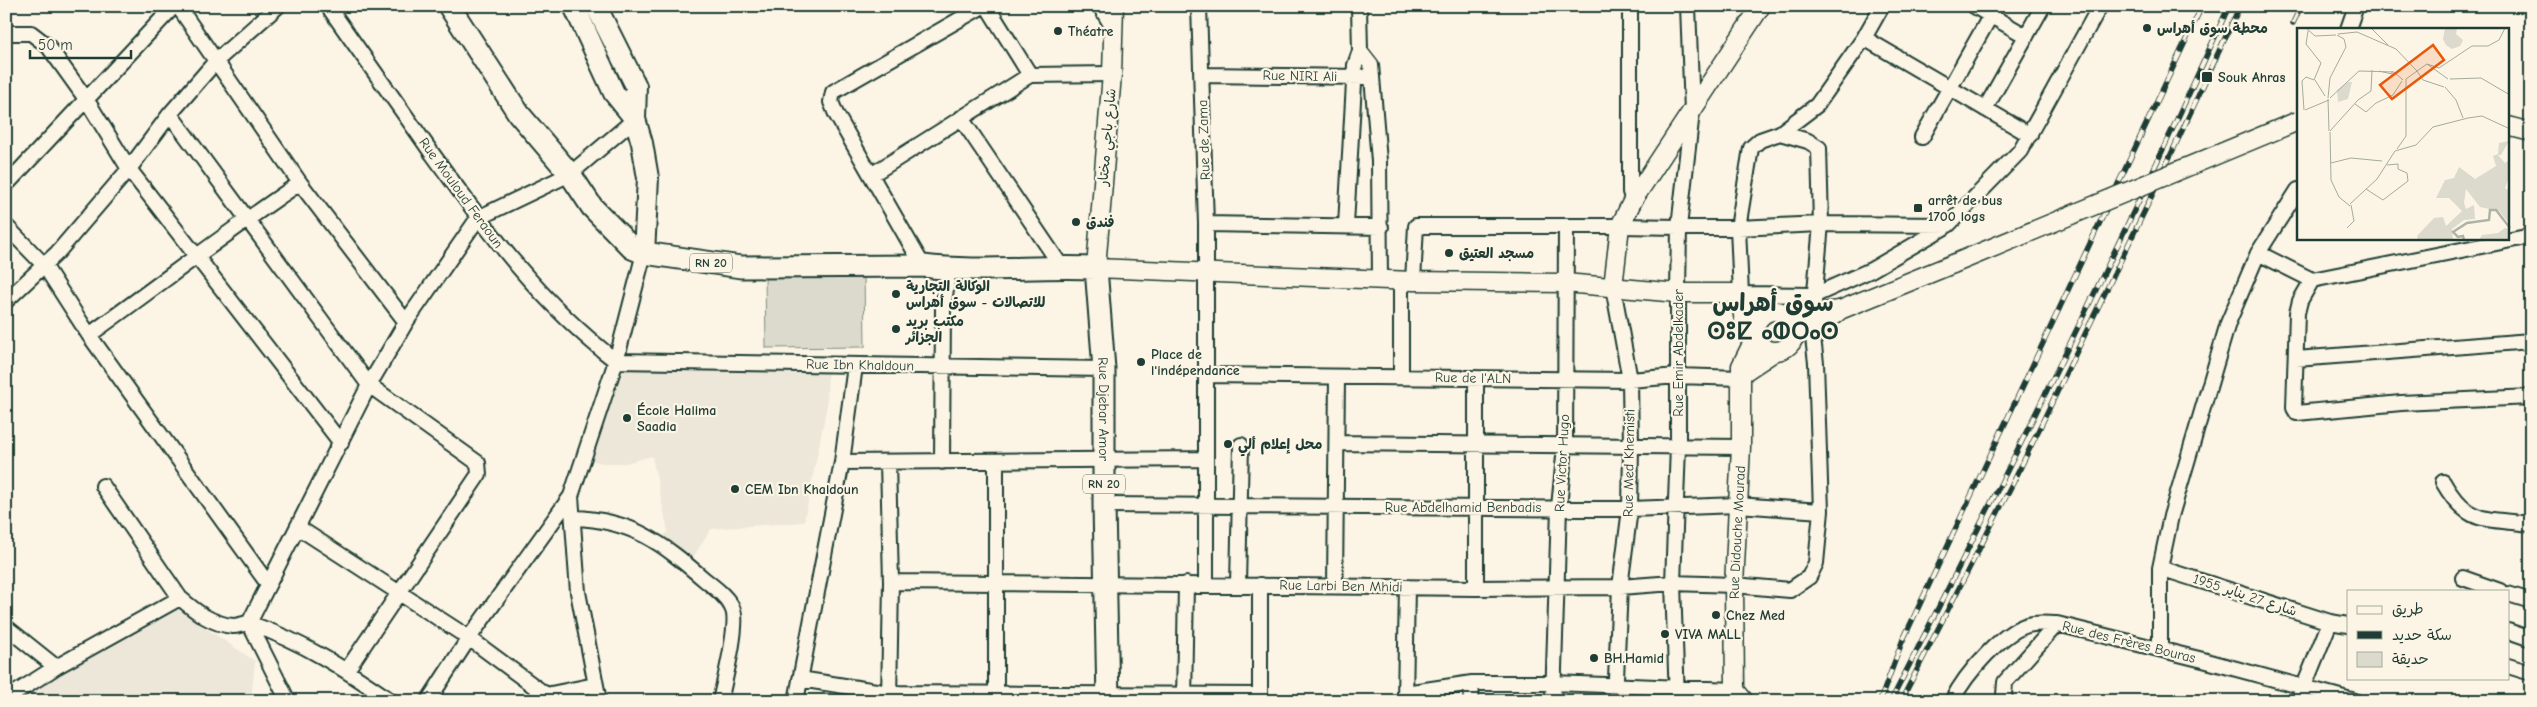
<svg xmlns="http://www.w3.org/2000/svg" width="2537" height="707" font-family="'Comic Neue','Playpen Sans Arabic','Noto Sans Tifinagh',sans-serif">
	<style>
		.built { fill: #ece7d8 }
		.green { fill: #dcdacc; stroke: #7e8c80 }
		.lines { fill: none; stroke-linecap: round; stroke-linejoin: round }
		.minor-casing { stroke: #1f3d34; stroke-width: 18 }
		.tertiary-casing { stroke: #1f3d34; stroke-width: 21 }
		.secondary-casing { stroke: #1f3d34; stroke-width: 24 }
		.primary-casing { stroke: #1f3d34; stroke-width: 25 }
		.minor { stroke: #fcf5e5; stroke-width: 14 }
		.tertiary { stroke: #fcf5e5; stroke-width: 18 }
		.secondary { stroke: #fcf5e5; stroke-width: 20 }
		.primary { stroke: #fcf5e5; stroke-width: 21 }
		.rail-casing { stroke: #1f3d34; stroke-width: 5.5 }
		.rail { stroke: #fcf5e5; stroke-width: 4; stroke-dasharray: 11; stroke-linecap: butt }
		.tertiary-bridge-casing { stroke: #1f3d34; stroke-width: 21; stroke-linecap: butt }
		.tertiary-bridge { stroke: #fcf5e5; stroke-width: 18 }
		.poi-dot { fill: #1f3d34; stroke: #fcf5e5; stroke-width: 2 }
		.labels { text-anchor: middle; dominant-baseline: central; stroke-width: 4.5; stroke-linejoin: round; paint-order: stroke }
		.shield { fill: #fcf5e5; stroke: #617469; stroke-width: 1 }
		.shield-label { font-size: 12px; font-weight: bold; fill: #1f3d34 }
		.poi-label { font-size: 14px; font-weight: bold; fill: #1f3d34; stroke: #fcf5e5; text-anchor: start }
		.street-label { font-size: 14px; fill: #1f3d34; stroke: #fcf5e5 }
		.town-label { font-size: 24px; font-weight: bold; fill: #1f3d34; stroke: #fcf5e5 }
		.inset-river { fill: none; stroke: #aeb3a7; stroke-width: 2.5 }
		.inset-road { fill: none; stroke: #a4ab9e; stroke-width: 1 }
		.view { fill: #e8590c; fill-opacity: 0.15; stroke: #e8590c; stroke-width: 2.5 }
		.inset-edge { fill: none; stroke: #1f3d34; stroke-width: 2.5 }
	</style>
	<rect width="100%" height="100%" fill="#fcf5e5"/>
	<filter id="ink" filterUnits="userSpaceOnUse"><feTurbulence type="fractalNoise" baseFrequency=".02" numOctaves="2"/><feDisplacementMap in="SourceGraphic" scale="10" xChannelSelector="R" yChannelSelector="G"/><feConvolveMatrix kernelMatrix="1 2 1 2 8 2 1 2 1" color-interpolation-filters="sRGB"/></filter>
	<g filter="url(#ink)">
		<!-- built -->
		<path class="built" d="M613 365 828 368 827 405 804 522 711 529 692 559 662 538 668 531 652 456 626 463H603L579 458 602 373Z
			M174 607 255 661 251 701H11Z"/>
		<!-- green -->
		<path class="green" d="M864 275 865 347 766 348 765 276Z"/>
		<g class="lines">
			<!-- minor casing -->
			<g class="minor-casing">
				<path id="minor" d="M178 6 300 183 406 322
					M328 6C362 55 397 103 431 152 488 231 538 301 616 361L1104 369
					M1100 6 1113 28
					M1199 6 1206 224V584
					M1630 6V192L1633 200
					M1974 6 2026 36
					M2348 29 2356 6
					M6 33H31L48 46 86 99 129 169 341 443
					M1864 38 2030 135
					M1360 51 1371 65 1379 161 1380 280
					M1030 75 1112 74
					M1202 75 1363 77
					M1985 109 2043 6
					M170 114 369 385 478 463 479 474 347 670
					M961 118 1061 266
					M1780 133 1760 140 1751 148 1738 228 1741 294 1815 295 1871 270 1945 227
					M1922 137 1996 6
					M871 175 1030 75 987 6
					M6 185 174 6
					M1206 224 1381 227
					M1346 225 1355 65 1360 51 1359 6
					M6 226 44 265 89 335 268 584
					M2258 253 2312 280 2531 236
					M923 266 836 114 831 102 833 92 983 6
					M2312 280 2300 301 2297 313 2294 408 2297 413 2401 403 2531 397
					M1413 281 1416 226H1620L1738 228 1821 224 1948 225 2020 151 2100 6
					M1613 287 1630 380 1631 447 1630 509 1620 587 1615 701
					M6 301 57 253 129 169 170 114 216 61 278 6
					M1814 303 1821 224 1819 148 1808 141 1780 133 1817 105 1864 38 1882 6
					M89 335C159 285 228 231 300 183
					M2296 359 2531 341
					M1205 375 1630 380 1677 376 1741 378
					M1401 377V280
					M1337 443 1741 447
					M996 461V701
					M842 462 1206 459
					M888 462 891 582 889 700
					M942 462 943 309 949 269
					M2443 482C2468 526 2486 518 2531 524
					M103 486 180 598C195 611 211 624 233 626 239 626 246 622 251 624 302 641 348 671 391 701
					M1104 505 1630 509 1738 505 1821 511
					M574 518C633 520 662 543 705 580 715 588 729 598 733 610 739 625 724 683 720 701
					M299 528 469 638 546 695
					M2160 568 2330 622 2348 625
					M2463 578 2500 591
					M891 582 1476 588 1620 587 1673 583 1734 585 1790 590 1809 577 1816 563 1821 511 1816 363 1812 329
					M1238 585 1241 445
					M1335 585 1337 377
					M1476 588V378
					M2508 594 2531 601
					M6 627 56 667
					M2508 631 2531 639
					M2160 649V568L2171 516 2228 323 2258 253 2298 190
					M2508 666 2531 673
					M800 679 889 693 1260 695
					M1405 693 1472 683H1553L1735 690V699
					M6 699 56 667 180 598
					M1405 700 1407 587
					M288 701 249 623 369 385 406 322 478 218 570 174 635 119
					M428 701 469 638 571 496
					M542 701 546 695 595 685
					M599 701 578 592 571 496 616 361 644 253
					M796 701 842 462 855 366
					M1184 701 1186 584
					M1260 701V585
					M1471 701 1472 683
					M1553 701 1559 507 1565 446 1566 226
					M1677 701 1673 583 1678 446V293L1679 227 1692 112 1688 6
					M1952 701C1964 676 2005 627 2033 624 2041 623 2050 624 2057 624L2203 660 2355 701
					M2006 701 2004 695 2005 682 2057 624
					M2298 701 2330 622"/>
			</g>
			<!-- tertiary casing -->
			<g class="tertiary-casing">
				<g id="tertiary">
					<path d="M1114 6 1112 74 1096 268 1413 281 1565 283 1678 293H1735L1741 294C1743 308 1740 327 1755 333"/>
					<path d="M2508 126 2531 132"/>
					<path d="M1613 287 1620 226 1633 200 1761 6"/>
					<circle cx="1775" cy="331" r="20"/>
					<path d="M1787 316 1840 310"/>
					<path d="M1794 336 1828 320 1840 310 1953 264"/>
					<path d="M1741 374 1774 352"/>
					<path id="s1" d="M1744 701 1735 690 1734 585 1741 447V366L1756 336"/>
				</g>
			</g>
			<!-- secondary casing -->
			<g class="secondary-casing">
				<path id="secondary" d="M574 6 614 93 635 119
					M596 6 636 86 635 119 642 143 648 178 644 253"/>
			</g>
			<!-- primary casing -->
			<g class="primary-casing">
				<g id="primary">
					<path id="s2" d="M449 6 519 114 570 174 592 207 632 248 644 253 741 267 923 266C980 273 1038 265 1096 268L1104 369V505L1108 701"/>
				</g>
			</g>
			<!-- minor -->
			<use href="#minor" class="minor"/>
			<!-- tertiary -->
			<use href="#tertiary" class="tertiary"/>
			<!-- secondary -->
			<use href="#secondary" class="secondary"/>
			<!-- primary -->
			<use href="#primary" class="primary"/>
			<!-- rail casing -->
			<g class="rail-casing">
				<path id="rail" d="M2293 23 2301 6
					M1880 701 1902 642 2202 6
					M1891 701C2008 471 2123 241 2229 6
					M1901 701 2014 481 2147 206 2240 6"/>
			</g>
			<!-- rail -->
			<use href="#rail" class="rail"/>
			<!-- tertiary-bridge casing -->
			<g class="tertiary-bridge-casing">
				<path id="tertiary-bridge" d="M1953 264 2298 121"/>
			</g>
			<!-- tertiary-bridge -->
			<use href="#tertiary-bridge" class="tertiary-bridge"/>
		</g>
	</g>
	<!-- markers -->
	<g class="poi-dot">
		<circle cx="2147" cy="28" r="5"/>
		<circle cx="1058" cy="31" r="5"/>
		<rect x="2201" y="71" width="12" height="12" rx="2.5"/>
		<rect x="1913" y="203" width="10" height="10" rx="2.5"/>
		<circle cx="1076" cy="222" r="5"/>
		<circle cx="1449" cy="253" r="5"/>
		<circle cx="896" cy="294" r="5"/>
		<circle cx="896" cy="329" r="5"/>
		<circle cx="1141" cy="362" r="5"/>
		<circle cx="627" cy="418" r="5"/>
		<circle cx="1228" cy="444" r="5"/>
		<circle cx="735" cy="489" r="5"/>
		<circle cx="1716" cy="615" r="5"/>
		<circle cx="1665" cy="634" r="5"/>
		<circle cx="1594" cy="658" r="5"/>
	</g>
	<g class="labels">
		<!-- shield labels -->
		<g class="shield">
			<rect x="690" y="253.5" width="42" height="19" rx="4"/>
			<rect x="1083" y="474.5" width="42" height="19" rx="4"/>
		</g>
		<g class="shield-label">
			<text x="711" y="263">RN 20</text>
			<text x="1104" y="484">RN 20</text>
		</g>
		<!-- poi labels -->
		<g class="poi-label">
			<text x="2157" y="28">محطة سوق أهراس</text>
			<text x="1068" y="31">Théatre</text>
			<text x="2218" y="77">Souk Ahras</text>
			<text x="1928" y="200">arrêt de bus<tspan x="1928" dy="16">1700 logs</tspan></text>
			<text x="1086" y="222">فندق</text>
			<text x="1459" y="253">مسجد العتيق</text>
			<text x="906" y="286">الوكالة التجارية<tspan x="906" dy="16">للاتصالات - سوق أهراس</tspan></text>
			<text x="906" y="321">مكتب بريد<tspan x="906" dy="16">الجزائر</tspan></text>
			<text x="1151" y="354">Place de<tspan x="1151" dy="16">l'indépendance</tspan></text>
			<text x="637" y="410">École Halima<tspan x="637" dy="16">Saadia</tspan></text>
			<text x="1238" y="444">محل إعلام ألي</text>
			<text x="745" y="489">CEM Ibn Khaldoun</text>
			<text x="1726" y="615">Chez Med</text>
			<text x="1675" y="634">VIVA MALL</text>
			<text x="1604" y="658">BH.Hamid</text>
		</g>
		<!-- street labels -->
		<g class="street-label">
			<text transform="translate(1300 76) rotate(1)">Rue NIRI Ali</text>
			<text transform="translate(1107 137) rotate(-85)">شارع باجي مختار</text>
			<text transform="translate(1204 140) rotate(-92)">Rue de Zama</text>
			<text transform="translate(461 193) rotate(54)">Rue Mouloud Feraoun</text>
			<text transform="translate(1678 353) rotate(-90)">Rue Emir Abdelkader</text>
			<text transform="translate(860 365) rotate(1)">Rue Ibn Khaldoun</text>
			<text transform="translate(1473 378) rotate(1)">Rue de l'ALN</text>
			<text stroke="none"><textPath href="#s2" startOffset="912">Rue Djebar Amor</textPath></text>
			<text transform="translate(1562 463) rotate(-87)">Rue Victor Hugo</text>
			<text transform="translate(1629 463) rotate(-89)">Rue Med Khemisti</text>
			<text x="1463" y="507">Rue Abdelhamid Benbadis</text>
			<text stroke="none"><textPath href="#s1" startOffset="172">Rue Didouche Mourad</textPath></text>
			<text transform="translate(1341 586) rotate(1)">Rue Larbi Ben Mhidi</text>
			<text transform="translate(2245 595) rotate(18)">شارع 27 يناير 1955</text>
			<text transform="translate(2129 642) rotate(14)">Rue des Frères Bouras</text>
		</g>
		<!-- town labels -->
		<g class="town-label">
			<text x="1773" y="303">سوق أهراس<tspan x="1773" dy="28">ⵙⵓⵇ ⴰⵀⵔⴰⵙ</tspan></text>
		</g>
	</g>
	<!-- overview -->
	<g transform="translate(2297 28)">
		<rect width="212" height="212" fill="#fcf5e5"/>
		<path d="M148 0H160L159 6 166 12 163 18 155 21 149 17 146 11ZM51 54H55L51 71 41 74 40 62ZM212 113 204 127H201L208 135 212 132V149L208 160 212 163V195L202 183 183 179 169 161 167 175 169 181 177 177 178 191 167 192 155 201 156 212H121L120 208 137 190 146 189 149 198 165 183 152 170H139L148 152 157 150 162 139 178 151 199 138 196 128 201 126 202 115ZM208 200 212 201V212H182L185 207 201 205Z" fill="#dcdacc"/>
		<path class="inset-river" d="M167 212 166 208 161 209 156 204 170 195 192 192 193 182H199L213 200"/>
		<path class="inset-road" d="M9 0 18 8 39 7M74 0 91 17M11 3 9 16 24 35 17 52M41 6 60 4 99 21 120 43 130 36 142 40 175 18H191L202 12 208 0M130 36 151 51M82 43 95 46V43M109 51 120 43 126 52 147 59M153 51 184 50 213 67M18 52 28 68M148 59 159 72 166 90M31 70 33 50 49 19 47 11 40 7M33 70 62 43 97 44 106 52M31 71 32 103M58 76 69 84 79 75 96 67 105 53M7 82 5 53 9 49 17 52M8 82 32 72M171 90 185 88 213 101M33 103 61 72 74 63 75 42M33 104 34 152 42 169 53 178M100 121 109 108V51M98 123 119 117 136 99 171 90M34 135 54 130 85 133M69 161 86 172 111 153 110 145 101 141V136L90 137M53 176 80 151 98 123M50 200 57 193 54 177"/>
		<path class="view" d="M136 17 147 32 95 71 83 57Z"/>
		<rect width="212" height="212" class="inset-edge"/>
	</g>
	<!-- margin -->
	<rect width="2537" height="707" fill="none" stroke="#fcf5e5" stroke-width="25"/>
	<rect x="12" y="12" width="2512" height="682" fill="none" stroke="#1f3d34" stroke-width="2" filter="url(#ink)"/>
	<!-- legend -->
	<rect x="2347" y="590" width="162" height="90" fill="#fcf5e5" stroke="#a4ab9e"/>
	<rect x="2357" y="606" width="25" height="8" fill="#fcf5e5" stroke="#a4ab9e"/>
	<text x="2392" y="614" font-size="15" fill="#1f3d34">طريق</text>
	<rect x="2357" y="631" width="25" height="8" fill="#1f3d34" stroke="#a4ab9e"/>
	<text x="2392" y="640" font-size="15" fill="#1f3d34">سكة حديد</text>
	<rect x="2357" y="652" width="25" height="15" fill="#dcdacc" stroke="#a4ab9e"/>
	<text x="2392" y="664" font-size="15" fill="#1f3d34">حديقة</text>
	<!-- scale -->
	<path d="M30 50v8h101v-8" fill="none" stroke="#1f3d34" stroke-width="2.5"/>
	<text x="38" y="50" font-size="15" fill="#1f3d34" stroke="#fcf5e5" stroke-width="4" paint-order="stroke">50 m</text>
</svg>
